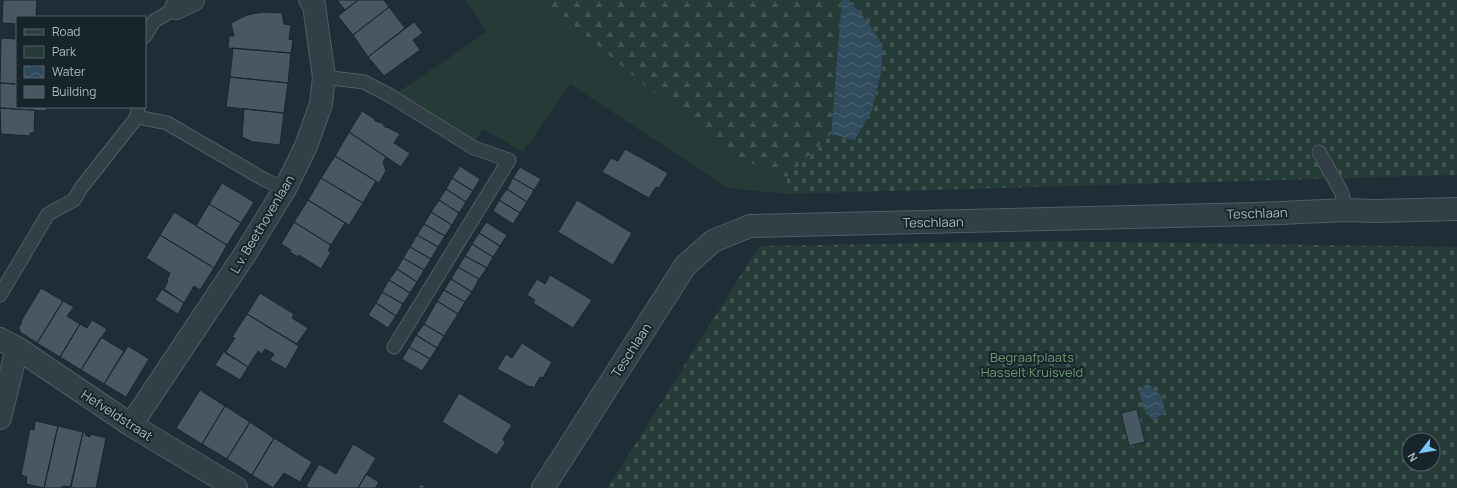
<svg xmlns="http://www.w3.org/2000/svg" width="1457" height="488" font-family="Manrope,sans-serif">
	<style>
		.green { fill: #243b37 }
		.forest { fill: url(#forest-firs) }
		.cemetery { fill: url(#cemetery-stones); fill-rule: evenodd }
		.water { fill: url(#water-waves) }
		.building { fill: #475862; stroke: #1a262d }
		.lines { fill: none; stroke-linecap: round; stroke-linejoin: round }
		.lane-casing { stroke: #505d65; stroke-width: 15 }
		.street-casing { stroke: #505d65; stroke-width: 24 }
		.lane { stroke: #323f47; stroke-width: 13 }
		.street { stroke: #323f47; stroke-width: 22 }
		.labels { text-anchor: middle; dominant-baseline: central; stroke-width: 4; stroke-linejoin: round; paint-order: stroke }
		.street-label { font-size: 13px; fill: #acbac4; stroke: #18242b }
		.park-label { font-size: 13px; fill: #6c996d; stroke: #18242b }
	</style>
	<defs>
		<pattern id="forest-firs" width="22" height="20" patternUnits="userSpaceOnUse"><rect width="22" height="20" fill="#243b37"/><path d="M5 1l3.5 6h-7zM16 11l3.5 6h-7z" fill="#415552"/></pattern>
		<pattern id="cemetery-stones" width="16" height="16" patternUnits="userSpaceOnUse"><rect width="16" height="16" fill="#243b37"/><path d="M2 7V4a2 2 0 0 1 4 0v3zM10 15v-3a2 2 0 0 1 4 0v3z" fill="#415552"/></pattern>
		<pattern id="water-waves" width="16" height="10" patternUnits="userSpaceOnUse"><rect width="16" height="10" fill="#304c5c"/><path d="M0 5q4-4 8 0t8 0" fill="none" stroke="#4b6472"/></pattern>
	</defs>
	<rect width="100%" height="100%" fill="#1f2e36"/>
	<!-- green -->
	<path class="green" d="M466 0H543L728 155 787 177 786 194 727 188 570 84 523 152 483 129 475 141 397 93 487 32Z"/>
	<!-- forest -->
	<path class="forest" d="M543 0H842L831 134 787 177 728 155Z"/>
	<!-- cemetery -->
	<path class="cemetery" d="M842 0H1457V175L786 194 787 177 831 134Z
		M1046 241 1457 247V488H608L759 246ZM1409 440H1433V464H1409Z"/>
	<!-- water -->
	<path class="water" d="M842 0H849L869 24 883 46 881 72 872 110 855 140 831 134Z
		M1147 383 1162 397 1165 412 1153 420 1142 407 1140 391Z"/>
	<!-- building -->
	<path class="building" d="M3 0H37L36 17H17V24L2 23Z
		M337 0H358L345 10Z
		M358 0H384L389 7 353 35 338 16Z
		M389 7 405 28 368 57 353 35Z
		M263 12 282 13 284 24 291 25 289 39 293 40 291 53 228 48 229 36H234L231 23 247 15Z
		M414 22 423 33 413 40 420 50 384 76 368 57Z
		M1 38 17 39V84L0 83Z
		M233 48 291 53 288 83 230 77Z
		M230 77 288 83 284 113 226 107Z
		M0 83 17 84V107H47L46 111 0 108Z
		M0 108 35 110 34 133H30V136L1 134Z
		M244 109 284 113 280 145 253 142 242 137Z
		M362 111 375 119V121L382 123 386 128 387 127 400 134 394 143 410 153 401 167 349 132Z
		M349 132 386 157 383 162 386 171 379 183 335 156Z
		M625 149 668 173 659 188 656 187 649 198 602 172 611 158 618 161Z
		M335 156 376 181 363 203 321 178Z
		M460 166 480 179 473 191 452 178Z
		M520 167 541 179 534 190 513 178Z
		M321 178 363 203 349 225 308 200Z
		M452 178 473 191 466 202 446 189Z
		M513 178 534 190 527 202 507 189Z
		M222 183 254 202 241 223 209 204Z
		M446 189 466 202 459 213 439 200Z
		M507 189 527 202 520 213 499 200Z
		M308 200 345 223 331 245 294 222Z
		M439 200 459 213 452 225 431 212Z
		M499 200 520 213 513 224 493 211Z
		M577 200 632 233 613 265 558 232Z
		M209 204 241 223 227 245 196 226Z
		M174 212 227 245 214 268 160 235Z
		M431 212 452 225 445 236 424 224Z
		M294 222 331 245 328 251 331 252 321 269 299 255 298 257 290 252 291 250 281 244Z
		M486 222 507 235 500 246 479 233Z
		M424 224 445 236 438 247 417 235Z
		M479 233 500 246 493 257 472 244Z
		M160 235 214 268 200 290 194 286 184 303 164 289 168 281 167 280 170 273 146 258Z
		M417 235 438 247 431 259 410 247Z
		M472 244 493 257 487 268 465 256Z
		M410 247 431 259 424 270 403 258Z
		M465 256 487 268 479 279 458 267Z
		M403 258 424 270 417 282 397 269Z
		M458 267 479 279 472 292 451 279Z
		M397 269 417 282 410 293 389 280Z
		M550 275 592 300 573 328 533 303 535 300 527 295 537 279 545 284Z
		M451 279 472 292 465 302 444 290Z
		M389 280 410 293 403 304 382 292Z
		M41 288 63 301 37 343 20 332 19 327 22 322 21 321Z
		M162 289 184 303 178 314 155 300Z
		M444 290 465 302 458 314 437 301Z
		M382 292 403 304 396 316 376 303Z
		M260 293 294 314 292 318 308 328 297 344 247 314Z
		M63 301 74 307 67 316 80 324 60 357 37 343Z
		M437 301 458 314 444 336 424 324Z
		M376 303 396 316 388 328 368 315Z
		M247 314 299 346 286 369 270 360 274 354 265 349 262 354 258 351 248 367 225 353 235 338 232 337Z
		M92 320 107 329 81 370 60 357 80 324 87 328Z
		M424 324 444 336 437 348 416 335Z
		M416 335 437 348 430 359 409 347Z
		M101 337 124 351 104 384 81 370Z
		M522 343 552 362 543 378 540 377 534 388 531 386 530 387 497 369 506 354 512 358Z
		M128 346 149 359 126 397 104 384Z
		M409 347 430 359 422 371 402 359Z
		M224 351 248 367 240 380 215 365Z
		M200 390 225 406 202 444 176 428Z
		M459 393 512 425 503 439 505 443 497 455 442 422Z
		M225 406 250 422 227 459 202 444Z
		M1137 409 1145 442 1129 446 1121 413Z
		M35 421 58 426 44 488 26 484 27 477 21 475 30 429 34 430Z
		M250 422 274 438 252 475 227 459Z
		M58 426 83 432 71 487 62 486V488H44Z
		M83 432H86L85 435 90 437V434L106 438 96 488H70Z
		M274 438 312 462 300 482 284 473 273 488 252 475Z
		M353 444 376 458 358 488H309L306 486 319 464 336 474Z
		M366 474 379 482 376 487V488H358Z
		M421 484 427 488H418Z"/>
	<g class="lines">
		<!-- lane casing -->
		<g class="lane-casing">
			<path id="lane" d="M145 36 154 21 176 8
				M324 77 364 82 389 95 474 148 509 160 394 347
				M137 117 167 123 265 180 285 189
				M1319 152 1342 193 1345 210
				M0 295 48 214 74 200 81 188 137 117 138 107"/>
		</g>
		<!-- street casing -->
		<g class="street-casing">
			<path id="street" d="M176 8 193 0
				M0 339 17 348 131 425 236 488
				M0 418 17 348
				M131 425 245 254 285 189 306 146 321 104 324 77 314 5 310 0
				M543 488 685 266 713 241 750 226 1257 214 1345 210 1375 211 1457 209"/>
		</g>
		<!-- lane -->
		<use href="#lane" class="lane"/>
		<!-- street -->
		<use href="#street" class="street"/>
	</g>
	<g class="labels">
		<!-- street labels -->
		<g class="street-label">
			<text transform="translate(1257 213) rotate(-2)">Teschlaan</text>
			<text transform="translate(933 222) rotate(-1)">Teschlaan</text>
			<text transform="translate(262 224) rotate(-59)">L.v. Beethovenlaan</text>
			<text transform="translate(631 350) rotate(-57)">Teschlaan</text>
			<text transform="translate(117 415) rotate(33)">Hefveldstraat</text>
		</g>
		<!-- park labels -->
		<g class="park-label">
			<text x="1032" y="357">Begraafplaats<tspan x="1032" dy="15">Hasselt Kruisveld</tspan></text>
		</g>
	</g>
	<!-- legend -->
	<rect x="16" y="16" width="130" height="92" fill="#18242b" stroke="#536068"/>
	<rect x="24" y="29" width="20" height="6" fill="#323f47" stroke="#536068"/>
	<text x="52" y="36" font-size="12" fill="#acbac4">Road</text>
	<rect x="24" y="46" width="20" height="12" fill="#243b37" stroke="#536068"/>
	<text x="52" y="56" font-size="12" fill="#acbac4">Park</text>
	<rect x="24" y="66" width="20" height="12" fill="url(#water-waves)" stroke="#536068"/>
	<text x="52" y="76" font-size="12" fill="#acbac4">Water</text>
	<rect x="24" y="86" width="20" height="12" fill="#475862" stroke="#536068"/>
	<text x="52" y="96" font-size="12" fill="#acbac4">Building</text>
	<!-- north arrow -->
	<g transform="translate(1421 452) rotate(239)"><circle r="19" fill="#18242b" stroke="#536068"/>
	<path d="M0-3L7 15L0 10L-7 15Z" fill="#7dc6f8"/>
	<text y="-6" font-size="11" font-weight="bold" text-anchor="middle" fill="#acbac4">N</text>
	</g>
</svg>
